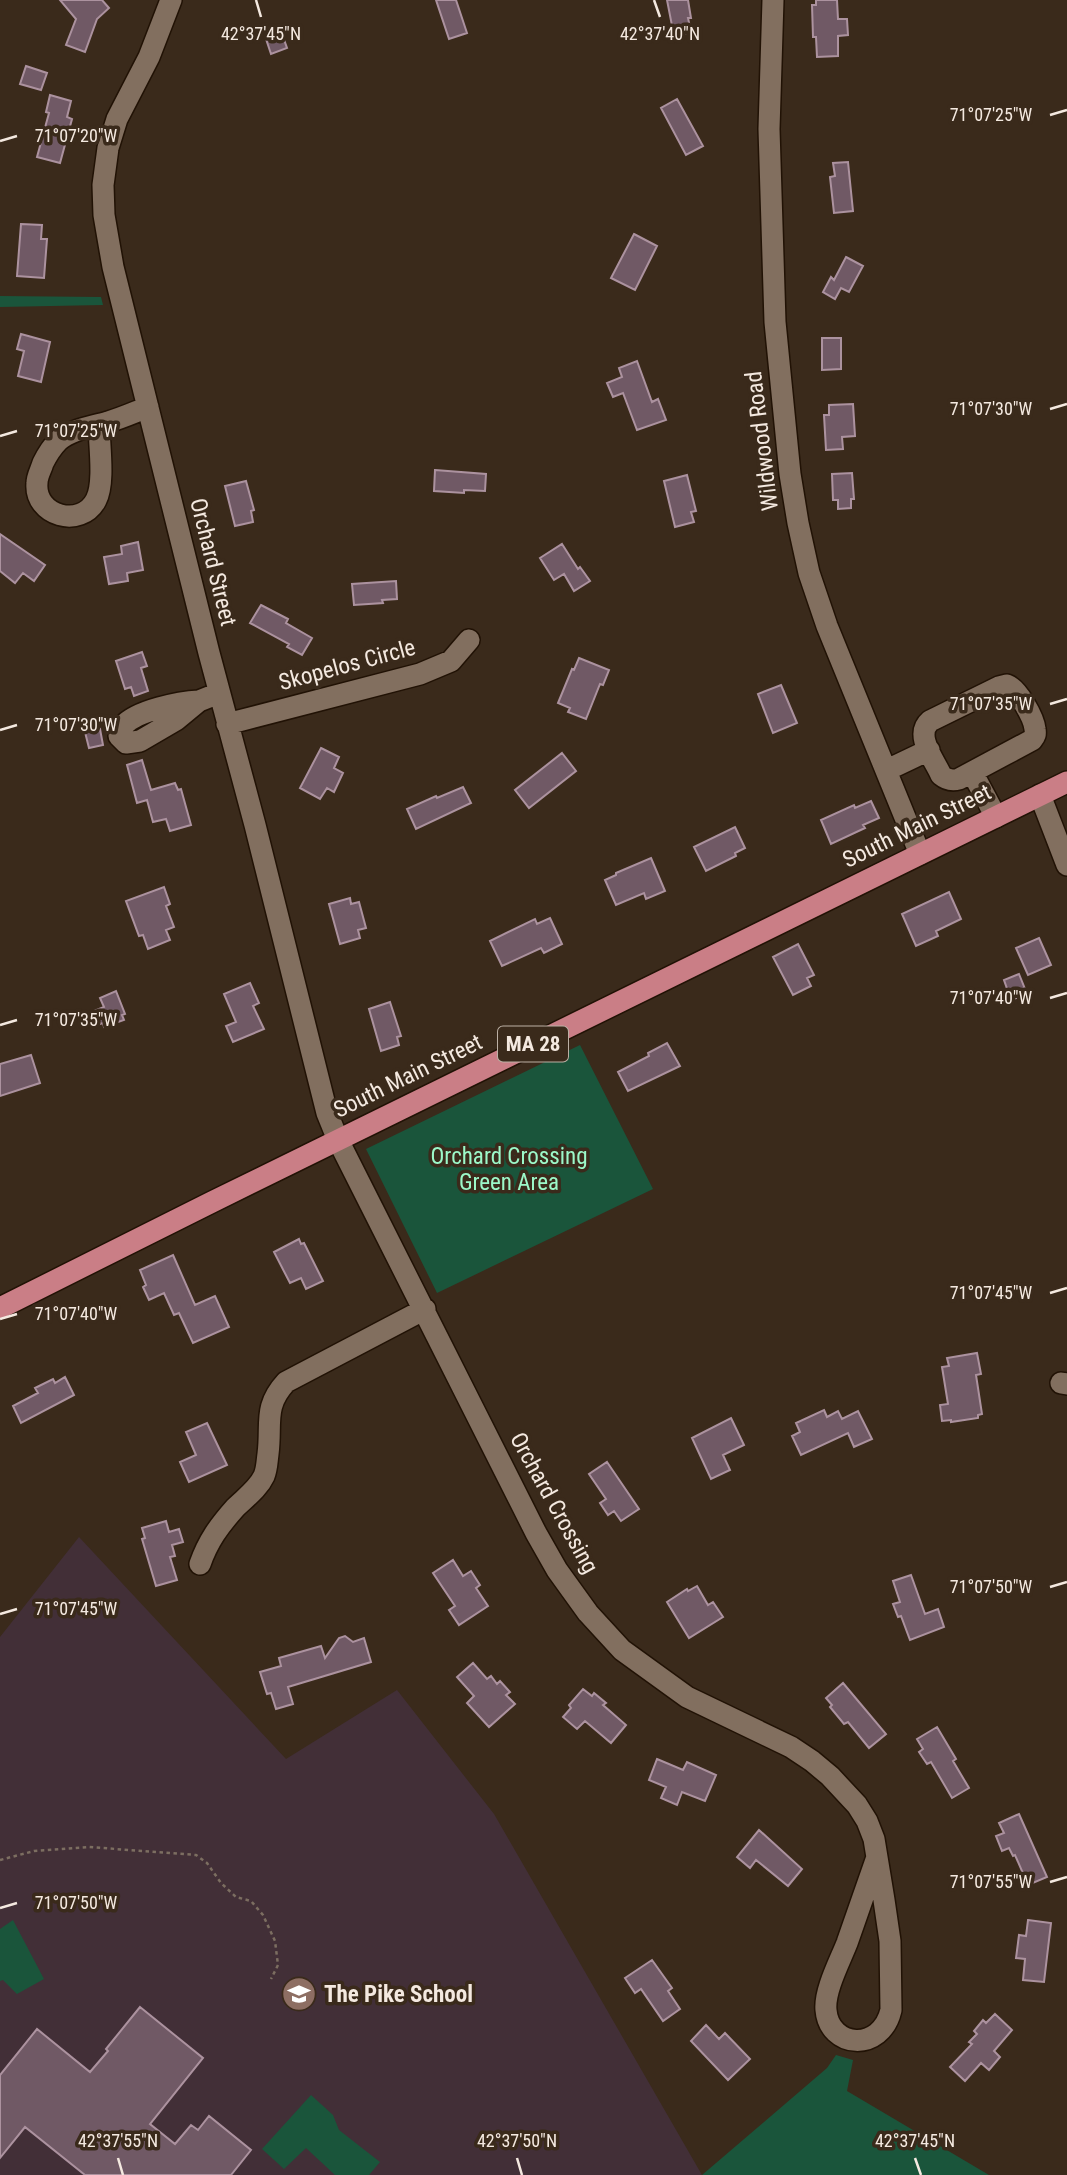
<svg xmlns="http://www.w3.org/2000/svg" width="1067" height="2175" font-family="'Roboto Condensed',sans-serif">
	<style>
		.education { fill: #422f37 }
		.green { fill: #1a553b }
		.building { fill: #705965; stroke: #ac929f; stroke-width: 2 }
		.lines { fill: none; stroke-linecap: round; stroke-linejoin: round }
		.minor-casing { stroke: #211205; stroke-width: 24 }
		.major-casing { stroke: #211205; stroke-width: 24 }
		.path { stroke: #7c6e61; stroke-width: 2.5; stroke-dasharray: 3.5 3.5; stroke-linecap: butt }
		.minor { stroke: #826f5f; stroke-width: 21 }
		.major { stroke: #ca7e86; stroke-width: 21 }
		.ticks { fill: none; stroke: #f4e9e0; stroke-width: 2.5 }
		.labels { text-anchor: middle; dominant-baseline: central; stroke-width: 7; stroke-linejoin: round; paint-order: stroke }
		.shield { fill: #3a2a1b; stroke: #bcb0a5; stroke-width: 2 }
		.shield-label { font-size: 21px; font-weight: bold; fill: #f4e9e0 }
		.street-label { font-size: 23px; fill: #f4e9e0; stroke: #3a2a1b }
		.park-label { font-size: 23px; fill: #9cf8c9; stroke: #3a2a1b }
		.poi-label { font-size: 23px; font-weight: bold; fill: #f4e9e0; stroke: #3a2a1b; text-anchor: start }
		.ticks-label { font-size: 18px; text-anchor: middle; fill: #f4e9e0; stroke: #3a2a1b; stroke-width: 7; stroke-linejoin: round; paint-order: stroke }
	</style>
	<rect width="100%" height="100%" fill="#3a2a1b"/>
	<!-- education -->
	<path class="education" d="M79 1537 286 1759 397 1690 494 1814 702 2175H0V1637Z"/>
	<!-- green -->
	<path class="green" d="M0 296 101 297 103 305 0 307Z
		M580 1045 653 1189 437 1293 366 1149Z
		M13 1920 44 1979 17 1994 3 1980 0 1981V1929Z
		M836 2055 853 2060 847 2091 989 2175H702L827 2068Z
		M311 2095 333 2115 339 2130 380 2162 369 2175H335L306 2148 284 2169 262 2149Z"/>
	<!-- building -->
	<path class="building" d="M60 0H102L109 8 97 19 85 52 66 45 76 19Z
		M436 0H456L467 33 449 39Z
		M667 0H688L691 18H688L691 32 674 36Z
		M816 0H837L838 19H847L848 35 838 36V56L817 57 816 37H813L812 5H816Z
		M282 34 287 48 271 54 266 39Z
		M26 66 47 73 41 90 20 84Z
		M50 95 71 101 67 117 72 119 60 163 37 157 49 113 46 112Z
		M677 99 703 146 686 155 661 108Z
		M848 162 853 211 834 213 830 177 835 176 833 163Z
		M21 224 42 225 41 239H47L44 278 17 276Z
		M634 234 657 246 635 290 611 278Z
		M846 257 863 266 849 292 841 288 835 299 823 292 831 277 834 280Z
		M21 334 50 342 41 382 18 376 24 351 17 349Z
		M822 338H841V369L822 370Z
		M637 361 652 402 658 399 666 420 637 430 623 393 613 397 607 383 622 377 619 368Z
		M853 404 855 436 842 437 843 449 826 450 824 415H829V405Z
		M435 470 486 474 485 491 464 490V493L434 491Z
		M852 473 854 499H851V508L838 509V500H833L832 474Z
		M687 475 696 511 691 512 694 522 675 527 664 481Z
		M246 481 254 510 251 511 253 522 235 526 225 486Z
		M0 534 45 565 34 581 23 573 15 583 0 571Z
		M138 542 143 570 127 573 128 581 109 584 104 557 122 554 121 546Z
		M562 544 578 569 580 567 590 581 574 591 564 574 554 580 540 558Z
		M396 581 397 599 382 600 383 603 354 605 352 584Z
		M261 605 288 619 286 623 312 638 302 655 287 647 289 644 250 623Z
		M142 652 147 666 141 668 148 691 134 696 131 687 125 689 116 661Z
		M579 658 609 670 603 685 600 684 586 719 568 712 570 708 558 703 572 669 574 670Z
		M781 685 797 723 773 733 758 694Z
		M100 729 103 745 89 748 85 732Z
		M321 748 339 757 334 768 343 773 334 792 327 788 320 799 300 788Z
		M562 753 576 771 529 808 515 790Z
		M142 760 151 790 175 783 178 790 181 789 191 825 170 831 166 819 153 822 147 800 137 803 127 765Z
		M463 787 471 803 416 829 407 809 436 796 437 798Z
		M871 801 879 818 863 825 865 828 831 844 821 820 854 805 855 808Z
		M735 827 745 848 735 853 736 856 706 871 694 847Z
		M651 858 665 891 646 899 644 893 616 905 605 880 616 875V873Z
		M164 887 170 904 166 906 174 927 166 930 170 940 148 949 143 935 139 936 126 901Z
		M949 892 961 919 936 931 938 936 916 946 902 914Z
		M350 898 351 904 359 902 366 928 358 930 360 938 340 944 329 904Z
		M550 918 562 944 544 953 541 948 502 966 490 941 535 919 537 924Z
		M1039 938 1051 965 1028 975 1016 948Z
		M798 944 814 975 807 978 811 986 793 995 773 957Z
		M1019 974 1027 994 1011 1000 1004 980Z
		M250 983 259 1003 253 1006 264 1029 233 1042 226 1026 236 1022 224 994Z
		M116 991 125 1014 122 1015 124 1020 104 1027 103 1023 100 1024 94 1011 104 1007 100 998Z
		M390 1002 401 1036 397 1037 399 1045 381 1051 369 1009Z
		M667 1043 680 1066 628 1091 618 1072 649 1056 648 1053Z
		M31 1055 40 1083 0 1096V1064Z
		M299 1239 301 1244 304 1243 323 1281 306 1289 301 1278 290 1283 274 1252Z
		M173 1255 195 1305 215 1296 229 1327 193 1343 179 1313 174 1315 164 1293 149 1300 143 1287 146 1285 140 1270Z
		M977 1353 981 1374 976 1375 982 1414 978 1415V1418L951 1422V1420L942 1421 940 1405 948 1404 942 1367 949 1366 947 1358Z
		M65 1377 74 1395 21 1423 13 1406 38 1393 35 1388 53 1379 55 1383Z
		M824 1410 827 1417 838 1411 842 1419 858 1411 872 1439 854 1447 848 1433 801 1455 792 1436 800 1432 796 1423Z
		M731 1418 744 1445 723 1455 730 1470 711 1479 692 1438Z
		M207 1423 227 1465 189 1482 180 1462 196 1455 186 1432Z
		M607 1462 639 1509 621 1521 614 1511 608 1515 600 1503 606 1499 589 1474Z
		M166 1521 169 1532 179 1529 183 1542 172 1545 175 1556 170 1557 177 1580 156 1586 142 1539 145 1538 142 1528Z
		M453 1560 463 1576 471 1571 480 1585 476 1588 488 1606 459 1625 449 1610 455 1606 433 1573Z
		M911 1575 925 1614 938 1609 944 1627 910 1640 901 1616 898 1617 893 1604 900 1602 893 1581Z
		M697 1586 708 1605 713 1602 723 1617 689 1638 667 1602 687 1589 688 1591Z
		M345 1636 353 1642 364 1638 371 1662 288 1687 293 1704 276 1709 271 1693 267 1694 260 1672 281 1666 279 1658 321 1646 325 1658 339 1638Z
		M473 1663 487 1679 491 1676 497 1684 500 1681 510 1692 506 1695 515 1704 489 1727 467 1703 474 1696 457 1677Z
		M843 1683 886 1734 869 1748 848 1722 844 1724 830 1707 832 1705 826 1698Z
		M583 1689 592 1696 594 1693 606 1703 603 1705 626 1725 611 1743 585 1721 577 1729 563 1717 571 1708 569 1705Z
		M937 1727 956 1759 953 1761 969 1788 952 1798 931 1762 927 1764 919 1752 923 1749 917 1739Z
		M657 1759 683 1770 687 1762 716 1775 705 1801 682 1792 677 1805 661 1798 666 1787 649 1780Z
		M1019 1814 1047 1877 1028 1885 1015 1855 1013 1856 1009 1848 1002 1851 996 1836 1004 1833 999 1823Z
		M759 1830 802 1869 788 1886 756 1860 750 1868 737 1857Z
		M1028 1920 1051 1923 1044 1982 1023 1980 1025 1959 1016 1958 1019 1935 1026 1936Z
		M652 1960 672 1988 668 1991 680 2009 663 2021 641 1989 635 1993 625 1978Z
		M140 2007 203 2058 150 2124 175 2144 191 2125 198 2130 209 2116 251 2150 231 2175H85L25 2127 0 2158V2075L37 2029 90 2072 108 2051 106 2049Z
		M995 2014 1012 2030 994 2051 1000 2057 989 2070 981 2063 965 2081 950 2067 972 2044 969 2042 977 2034 974 2031 983 2020 986 2023Z
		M706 2025 719 2039 725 2033 750 2059 728 2080 691 2041Z"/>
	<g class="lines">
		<!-- minor casing -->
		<g class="minor-casing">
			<path id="minor" d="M171 0 149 57 117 119 108 148 103 185 104 215 113 267 209 653 255 825 327 1113 338 1140 536 1533 557 1570 588 1613 622 1650 687 1697 791 1747 812 1761 830 1776 857 1805 867 1821 874 1839 884 1900 890 1941 891 2010C881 2053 829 2048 826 2010 824 1991 840 1961 847 1943 857 1915 866 1888 876 1860
				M773 0 769 129 775 322 790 474 798 523 809 573 827 626 920 854
				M99 425C99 444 105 483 96 500 81 529 34 516 37 483 37 476 41 470 43 463 47 455 52 447 58 441 71 429 92 427 108 422 122 418 135 412 148 407
				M1007 685C1018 689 1034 718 1035 729 1036 735 1035 736 1032 740L959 779C952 781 947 780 941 775 934 759 914 735 930 721L999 687Z
				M199 701C180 702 137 710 123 726 123 727 119 735 119 736L126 743 140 741 176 720 199 701 219 693
				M227 724 420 674 451 661 469 640
				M887 770 929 750
				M972 772 996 817
				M1040 795 1067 865
				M1061 1383 1067 1384
				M200 1564C208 1541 219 1526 235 1508 245 1498 258 1489 264 1476 267 1469 267 1461 268 1454 272 1423 263 1407 286 1382L425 1309"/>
		</g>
		<!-- major casing -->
		<g class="major-casing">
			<path id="major" d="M0 1308 212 1202 1067 782"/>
		</g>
		<!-- path -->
		<path class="path" d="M0 1860 34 1851 89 1847 196 1855 207 1863 221 1883 236 1897 251 1901 263 1915 275 1941 278 1965 271 1979"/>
		<!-- minor -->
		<use href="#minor" class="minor"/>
		<!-- major -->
		<use href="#major" class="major"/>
	</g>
	<!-- ticks -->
	<path class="ticks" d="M256 0 261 17M654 0 660 17M1050 115 1067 110M0 141 17 136M1050 409 1067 404M0 436 17 431M1050 704 1067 699M0 730 17 725M1050 998 1067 993M0 1025 17 1020M1050 1293 1067 1288M0 1319 17 1314M1050 1587 1067 1582M0 1614 17 1609M1050 1882 1067 1877M0 1908 17 1903M118 2158 123 2175M517 2158 522 2175M915 2158 921 2175"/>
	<!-- icons -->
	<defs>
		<g id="school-disc" transform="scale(1.75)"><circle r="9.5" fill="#8d6e63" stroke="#3a2a1b"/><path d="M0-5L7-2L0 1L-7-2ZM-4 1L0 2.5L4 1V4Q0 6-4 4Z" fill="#fff"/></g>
	</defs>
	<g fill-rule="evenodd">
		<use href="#school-disc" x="299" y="1994"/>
	</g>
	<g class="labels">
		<!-- shield labels -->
		<rect class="shield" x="498" y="1026.5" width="70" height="35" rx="5"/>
		<g class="shield-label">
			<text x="533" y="1044">MA 28</text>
		</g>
		<!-- street labels -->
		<g class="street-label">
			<text transform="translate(762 441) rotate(-97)">Wildwood Road</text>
			<text transform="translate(213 562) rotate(76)">Orchard Street</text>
			<text transform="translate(347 665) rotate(-15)">Skopelos Circle</text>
			<text transform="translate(917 826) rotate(-26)">South Main Street</text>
			<text transform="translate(408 1076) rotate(-26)">South Main Street</text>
			<text transform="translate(554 1503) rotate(61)">Orchard Crossing</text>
		</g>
		<!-- park labels -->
		<g class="park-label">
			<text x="509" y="1156">Orchard Crossing<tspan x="509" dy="26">Green Area</tspan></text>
		</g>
		<!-- poi labels -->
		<g class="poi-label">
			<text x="324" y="1994">The Pike School</text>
		</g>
	</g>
	<g class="ticks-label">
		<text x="261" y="40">42°37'45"N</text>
		<text x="660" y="40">42°37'40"N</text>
		<text x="991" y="121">71°07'25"W</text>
		<text x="76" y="142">71°07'20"W</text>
		<text x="991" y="415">71°07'30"W</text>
		<text x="76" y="437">71°07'25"W</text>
		<text x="991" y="710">71°07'35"W</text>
		<text x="76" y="731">71°07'30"W</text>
		<text x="991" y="1004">71°07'40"W</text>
		<text x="76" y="1026">71°07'35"W</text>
		<text x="991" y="1299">71°07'45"W</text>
		<text x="76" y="1320">71°07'40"W</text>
		<text x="991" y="1593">71°07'50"W</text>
		<text x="76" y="1615">71°07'45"W</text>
		<text x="991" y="1888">71°07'55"W</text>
		<text x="76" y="1909">71°07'50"W</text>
		<text x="118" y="2147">42°37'55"N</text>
		<text x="517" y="2147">42°37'50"N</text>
		<text x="915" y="2147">42°37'45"N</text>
	</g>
</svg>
